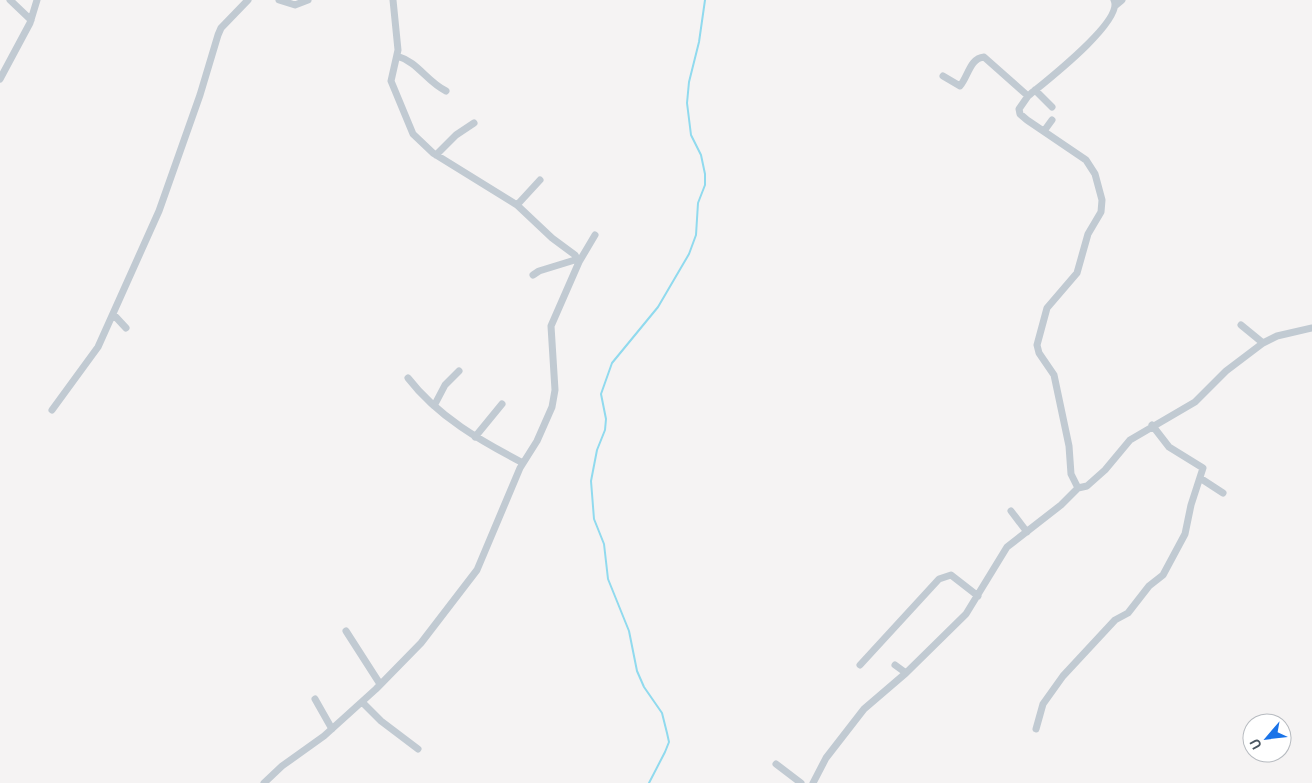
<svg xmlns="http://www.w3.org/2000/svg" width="1312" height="783" font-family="'DM Sans',sans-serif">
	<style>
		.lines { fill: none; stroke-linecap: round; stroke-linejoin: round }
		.stream { stroke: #90daee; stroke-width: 2 }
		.minor { stroke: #c1cad2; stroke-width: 7 }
	</style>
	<rect width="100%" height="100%" fill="#f5f3f3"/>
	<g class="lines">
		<!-- stream -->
		<path class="stream" d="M649 783 665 752 669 742 667 733 662 713 644 687 637 671 629 631 608 579 604 544 594 519 591 481 597 450 605 430 606 419 601 394 612 363 658 307 689 254 696 235 698 203 705 185V174L701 155 691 135 687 103 689 82 699 42 705 0"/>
		<!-- minor -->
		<path class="minor" d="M10 0 31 20
			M279 0 295 5 308 0
			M1116 5 1122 0
			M397 56C418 62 427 82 446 91
			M943 76 960 86C968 77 970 58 984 57L1028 96
			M0 79 30 23 37 0
			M1035 90 1052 107
			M1044 131 1052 120
			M436 155 456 135 474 123
			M517 205 540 180
			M579 262 595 235
			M533 275 539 271 578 259
			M113 314 126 328
			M1241 325 1263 343
			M408 378C438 417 481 441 523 463
			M434 406 445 385 459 371
			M52 410 98 347 159 211 200 95 218 35 221 28 248 0
			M475 437 502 404
			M1200 478 1223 493
			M1078 488 1087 486 1105 470 1130 440 1195 402 1226 371 1263 343 1277 336 1312 328
			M1011 511 1027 532
			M346 631 380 684
			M860 665 939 579 951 575 978 596
			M895 665 906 673
			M315 699 332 729
			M362 702 381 721 418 749
			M1036 729 1043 704 1063 676 1115 620 1128 613 1149 586 1163 575 1185 534 1191 505 1203 468 1169 447 1152 425
			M776 764 801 783
			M264 783 282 766 324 736 376 689 421 643 477 570 520 468 537 441 552 407 555 390 551 326 579 262 575 255 552 238 517 205 433 153 413 134 391 81 398 50 393 0
			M813 783 826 758 864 709 906 673 966 614 1007 547 1061 505 1078 488 1071 474 1069 446 1054 375 1039 353 1037 345 1047 308 1077 273 1088 234 1101 212 1102 200 1095 174 1086 160 1027 120 1020 114 1019 109 1028 96C1045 82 1124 21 1114 0"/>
	</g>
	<!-- north arrow -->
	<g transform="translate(1267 738) rotate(242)"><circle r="24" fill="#ffffff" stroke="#b7bbc0"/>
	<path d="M0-4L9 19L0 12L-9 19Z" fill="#1a73e8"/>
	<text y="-8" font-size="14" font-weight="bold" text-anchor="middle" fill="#4a5661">U</text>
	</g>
</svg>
